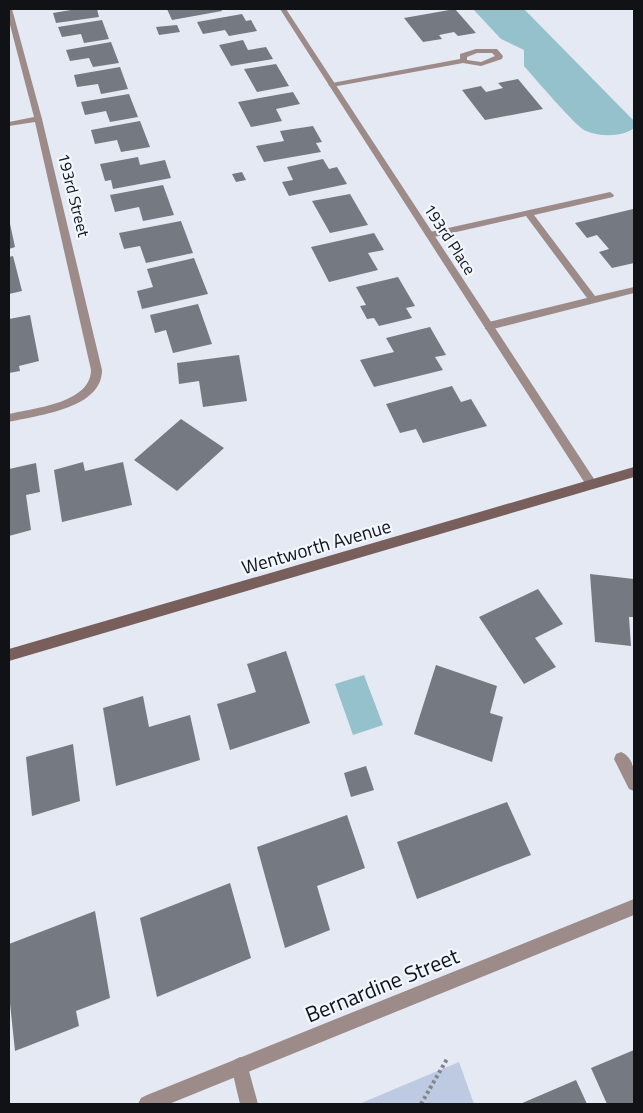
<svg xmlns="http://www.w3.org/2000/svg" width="643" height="1113" font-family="'Titillium Web',sans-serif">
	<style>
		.green { fill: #becae1 }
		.water { fill: #95c1cc }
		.building { fill: #757982 }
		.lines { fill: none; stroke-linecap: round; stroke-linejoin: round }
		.path { stroke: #81858c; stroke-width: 4; stroke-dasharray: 3 3; stroke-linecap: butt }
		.lane { fill: #9d8b89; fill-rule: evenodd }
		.street { fill: #9d8b89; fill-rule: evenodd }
		.secondary { fill: #785f5c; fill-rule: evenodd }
		.labels { text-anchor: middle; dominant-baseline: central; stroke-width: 4.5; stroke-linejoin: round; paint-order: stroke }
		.far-street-label { font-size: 16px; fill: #101215; stroke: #f2f7ff }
		.street-label { font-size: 19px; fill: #101215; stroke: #f2f7ff }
		.near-street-label { font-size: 22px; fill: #101215; stroke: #f2f7ff }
	</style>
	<rect width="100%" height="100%" fill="#e4e9f4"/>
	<!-- green -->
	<path class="green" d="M459 1062 474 1104H359Z"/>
	<!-- water -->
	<path class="water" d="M473 9H524L634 121V128C623 137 599 137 586 131 576 127 534 77 524 66V50L501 39Z
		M364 675 383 725 353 735 335 684Z"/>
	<!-- building -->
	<path class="building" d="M71 9H97L99 17 56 23 53 13 71 10Z
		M167 9H221L222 11 172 20Z
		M455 9 476 33 458 36 454 32 439 35 442 39 423 42 404 18Z
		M242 14 246 21 251 20 257 31 229 36 225 30 203 34 197 22Z
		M102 20 109 39 84 43 81 34 62 37 58 27Z
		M177 25 180 32 159 35 156 27Z
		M243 40 248 50 266 47 273 59 231 66 219 45Z
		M111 42 119 63 93 67 89 58 70 61 66 50Z
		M276 64 289 86 257 92 244 69Z
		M120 67 128 89 101 94 98 84 77 87 74 75Z
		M518 79 543 109 485 120 462 90 481 86 486 92 503 88 498 83Z
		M293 92 300 104 276 109 282 121 251 127 238 102Z
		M129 94 138 117 110 122 106 111 85 115 81 102Z
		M140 121 150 147 121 152 117 140 95 144 91 130Z
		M313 126 322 142 316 143 321 152 264 162 256 146 284 141 280 131Z
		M138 157 140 165 165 160 171 178 113 189 111 180 105 181 100 164Z
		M323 159 329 169 337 167 347 184 289 196 282 182 293 180 287 167Z
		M242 172 246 180 236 182 232 174Z
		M163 185 174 215 143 221 139 207 115 212 110 195Z
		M350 194 368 225 330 233 312 201Z
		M633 209 634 263 612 268 599 252 609 249 597 235 587 238 575 223Z
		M9 219 15 247 9 249Z
		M181 221 193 253 146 263 140 246 124 249 119 233Z
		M374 233 384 250 368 253 378 270 329 282 311 247Z
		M13 256 22 291 9 294V257Z
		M194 258 208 294 142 309 137 291 153 287 147 269Z
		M398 277 415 306 406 308 412 318 379 326 374 318 367 319 360 306 366 305 356 287Z
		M198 304 212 344 173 353 166 330 155 333 150 315Z
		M30 315 39 361 19 366 20 371 9 373V319Z
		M430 327 446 355 435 357 443 370 374 387 360 360 394 352 386 338Z
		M239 355 247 401 203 407 199 381 179 384 177 363Z
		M452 386 461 402 471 399 487 426 423 443 416 429 400 433 386 404Z
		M181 419 224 448 177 491 134 460Z
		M83 462 85 471 123 462 132 505 62 522 54 470Z
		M36 463 40 492 26 495 31 530 9 536V469Z
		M590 574 634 579V617H629L631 646 595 642Z
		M538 589 563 624 535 638 556 667 524 684 479 617Z
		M286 651 310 723 230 750 217 704 256 692 247 664Z
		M436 665 497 686 490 713 503 717 492 762 414 734Z
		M143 696 149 727 190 715 200 760 116 786 103 708Z
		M73 744 80 801 32 816 26 757Z
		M366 766 374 790 351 797 344 773Z
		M507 802 531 855 417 899 397 842Z
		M347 815 365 868 317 886 330 930 285 948 257 847Z
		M230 883 251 958 157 997 140 918Z
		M95 911 110 998 76 1011 79 1026 15 1051 9 994V944Z
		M634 1050V1104H607L591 1068Z
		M576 1080 587 1104H520Z"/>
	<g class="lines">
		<!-- path -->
		<path class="path" d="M421 1104 447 1059"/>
		<!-- lane -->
		<path class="lane" d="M476 49H497L503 56 502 59 481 66 463 63 332 87 328 85 332 83 460 59V54ZM477 53H492L495 56 481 62 467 60V57Z
			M610 192 614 195 613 197 534 215 595 296 634 287V293L489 330 485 329V323L587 298 526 216 430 238 425 235 430 232Z
			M240 1057 246 1060 258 1104H240L231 1066 234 1060Z"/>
		<!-- street -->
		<path class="street" d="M9 9H12L42 119 102 370C102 409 38 415 9 422V414C34 408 91 403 91 370L35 122 9 126V122L34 117 9 21Z
			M280 9H286L596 482 598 485 596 488H588Z
			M621 752C636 758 635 778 634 791L629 789 614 759 616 754Z
			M634 899V915L169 1104H138L141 1098 147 1095Z"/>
		<!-- secondary -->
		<path class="secondary" d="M634 467V477L9 661V649Z"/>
	</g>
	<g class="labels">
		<!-- far-street labels -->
		<g class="far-street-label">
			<text transform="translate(74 195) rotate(76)">193rd Street</text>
			<text transform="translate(450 239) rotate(57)">193rd Place</text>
		</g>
		<!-- street labels -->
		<g class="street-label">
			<text transform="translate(316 546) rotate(-16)">Wentworth Avenue</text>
		</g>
		<!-- near-street labels -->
		<g class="near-street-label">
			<text transform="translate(382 985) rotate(-22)">Bernardine Street</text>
		</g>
	</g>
	<!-- border -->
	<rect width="643" height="1113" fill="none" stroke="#101215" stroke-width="20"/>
</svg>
